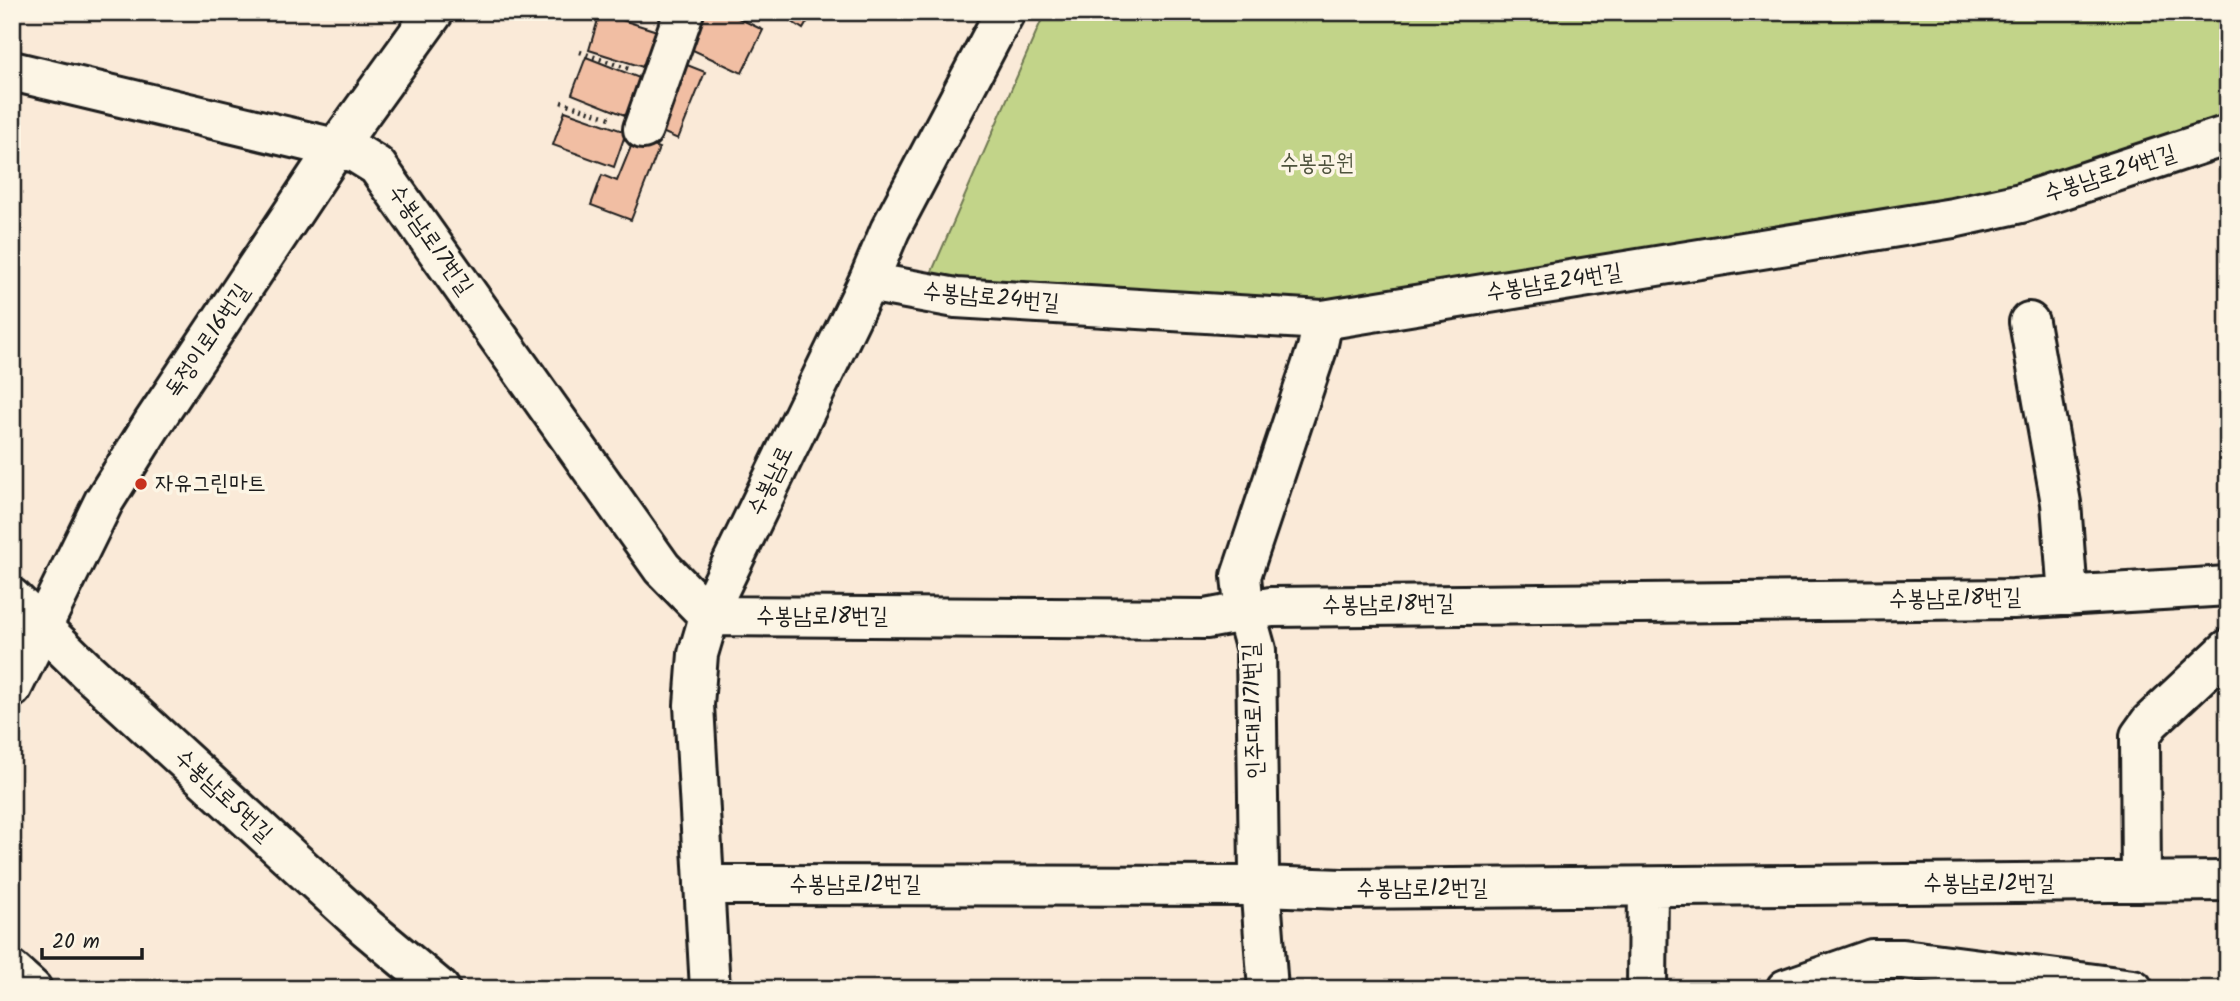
<svg xmlns="http://www.w3.org/2000/svg" width="2240" height="1001" font-family="Kalam,'Poor Story',sans-serif">
	<style>
		.green { fill: #c2d489; stroke: #6f7852; stroke-width: 2 }
		.building { fill: #f1bea3; stroke: #1c1c1c; stroke-width: 2 }
		.lines { fill: none; stroke-linecap: round; stroke-linejoin: round }
		.minor-casing { stroke: #1c1c1c; stroke-width: 44 }
		.path { stroke: #1c1c1c; stroke-width: 4.5; stroke-dasharray: 2 5; stroke-linecap: butt }
		.minor { stroke: #fcf5e5; stroke-width: 38 }
		.poi-dot { fill: #c8321e; stroke: #fcf5e5; stroke-width: 2.5 }
		.labels { text-anchor: middle; dominant-baseline: central; stroke-width: 7; stroke-linejoin: round; paint-order: stroke }
		.park-label { font-size: 23px; fill: #4e533d; stroke: #fcf5e5 }
		.street-label { font-size: 23px; fill: #1c1c1c; stroke: #fcf5e5 }
		.poi-label { font-size: 23px; fill: #1c1c1c; stroke: #fcf5e5; text-anchor: start }
	</style>
	<rect width="100%" height="100%" fill="#faead8"/>
	<filter id="ink" filterUnits="userSpaceOnUse"><feTurbulence type="fractalNoise" baseFrequency=".0143" numOctaves="2"/><feDisplacementMap in="SourceGraphic" scale="14" xChannelSelector="R" yChannelSelector="G"/><feConvolveMatrix kernelMatrix="1 2 1 2 8 2 1 2 1" color-interpolation-filters="sRGB"/></filter>
	<g filter="url(#ink)">
		<!-- green -->
		<path class="green" d="M1045 12H2228V130L2104 170 1322 317 930 276Z"/>
		<!-- building -->
		<path class="building" d="M695 12H726L763 30 742 73 680 44Z
			M777 12H813L803 29Z
			M600 13 657 31 646 68 589 50Z
			M586 57 642 79 627 116 572 94Z
			M682 63 705 72 678 139 655 129Z
			M565 111 626 132 614 167 553 145Z
			M634 139 659 148 631 220 591 205 602 175 617 181Z"/>
		<g class="lines">
			<!-- minor casing -->
			<g class="minor-casing">
				<path id="minor" d="M12 71 356 153 377 166 662 568 709 616 1206 619 1271 607 2013 599 2228 586
					M643 129 684 12
					M868 282 956 298 1323 320 1953 218 2021 203 2228 135
					M2029 322 2061 503 2068 596
					M12 598 86 670 367 928 440 989
					M12 688 104 501 153 423 336 148 434 12
					M2141 882 2140 736 2150 722 2228 649
					M704 885 1260 886 1342 889 2228 881
					M12 971 32 989
					M710 989 694 705 698 654 714 600 868 282 890 230 1005 12
					M1268 989 1259 870 1256 650 1244 607 1241 576 1317 349 1323 320
					M1647 989 1648 887
					M1786 989 1872 959H1903L2133 989"/>
			</g>
			<!-- path -->
			<path class="path" d="M627 12 645 19
				M1572 13 1574 12
				M580 52 629 69
				M561 102 610 118"/>
			<!-- minor -->
			<use href="#minor" class="minor"/>
		</g>
	</g>
	<!-- markers -->
	<circle class="poi-dot" cx="141" cy="484" r="7"/>
	<g class="labels">
		<!-- park labels -->
		<g class="park-label">
			<text x="1317" y="164">수봉공원</text>
		</g>
		<!-- street labels -->
		<g class="street-label">
			<text transform="translate(2110 174) rotate(-18)">수봉남로24번길</text>
			<text transform="translate(430 240) rotate(55)">수봉남로17번길</text>
			<text transform="translate(1554 283) rotate(-9)">수봉남로24번길</text>
			<text transform="translate(991 298) rotate(5)">수봉남로24번길</text>
			<text transform="translate(208 341) rotate(-56)">독정이로16번길</text>
			<text transform="translate(771 481) rotate(-64)">수봉남로</text>
			<text transform="translate(1955 599) rotate(-1)">수봉남로18번길</text>
			<text transform="translate(1388 605) rotate(-1)">수봉남로18번길</text>
			<text x="822" y="617">수봉남로18번길</text>
			<text transform="translate(1254 711) rotate(-92)">인주대로171번길</text>
			<text transform="translate(223 796) rotate(43)">수봉남로5번길</text>
			<text x="1989" y="884">수봉남로12번길</text>
			<text x="855" y="885">수봉남로12번길</text>
			<text x="1422" y="889">수봉남로12번길</text>
		</g>
		<!-- poi labels -->
		<g class="poi-label">
			<text x="155" y="484">자유그린마트</text>
		</g>
	</g>
	<!-- margin -->
	<rect width="2240" height="1001" fill="none" stroke="#fcf5e5" stroke-width="42"/>
	<rect x="21" y="21" width="2198" height="959" fill="none" stroke="#1c1c1c" stroke-width="2.5" filter="url(#ink)"/>
	<!-- scale -->
	<path d="M42 948v10h100v-10" fill="none" stroke="#1c1c1c" stroke-width="3.5"/>
	<text x="52" y="948" font-size="21" fill="#1c1c1c" stroke="#fcf5e5" stroke-width="5" paint-order="stroke">20 m</text>
</svg>
